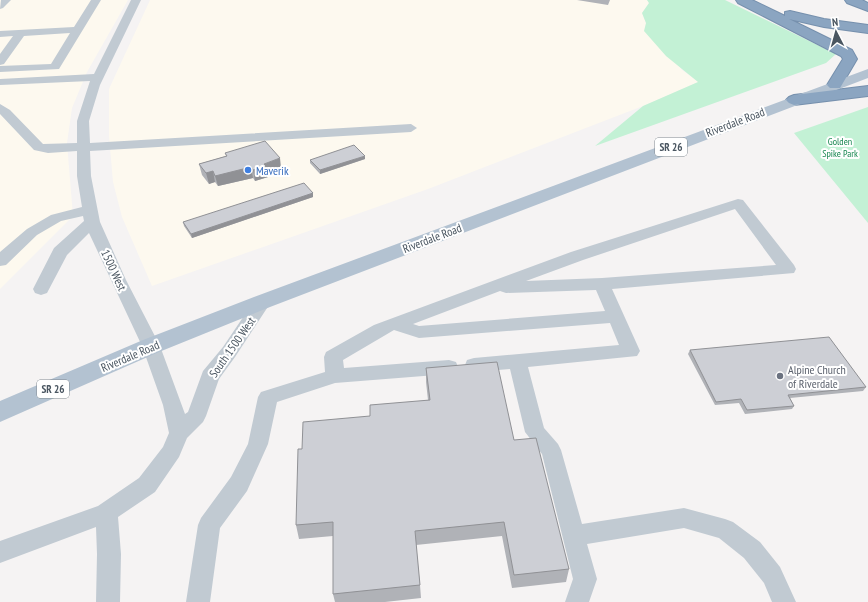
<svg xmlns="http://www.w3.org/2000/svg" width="868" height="602" font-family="'PT Sans Narrow',sans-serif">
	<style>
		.commercial { fill: #fdf9ef }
		.green { fill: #c3f1d5 }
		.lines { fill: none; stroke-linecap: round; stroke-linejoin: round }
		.highway-casing { stroke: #7690ad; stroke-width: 2 }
		.minor { fill: #c1cad2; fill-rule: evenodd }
		.major { fill: #b3c2d1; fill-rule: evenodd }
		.highway { fill: #8ba5c1; fill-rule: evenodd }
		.wall { fill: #b0b2b7 }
		.shaded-wall { fill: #909195 }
		.building { fill: #cdcfd5; stroke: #909195 }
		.shop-dot { fill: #3f7fe0; stroke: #fff; stroke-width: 1.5 }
		.worship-dot { fill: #6b7280; stroke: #fff; stroke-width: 1.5 }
		.labels { text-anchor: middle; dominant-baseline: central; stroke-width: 4; stroke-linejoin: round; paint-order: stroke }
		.far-park-label { font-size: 10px; fill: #17864f; stroke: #fff }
		.shield { fill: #fff; stroke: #808990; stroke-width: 1 }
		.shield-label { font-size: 11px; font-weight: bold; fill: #4a5661 }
		.street-label { font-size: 12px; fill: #4a5661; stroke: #fff }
		.shop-label { font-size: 12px; fill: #366cbe; stroke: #fff; text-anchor: start }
		.worship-label { font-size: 12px; fill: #5b616d; stroke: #fff; text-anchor: start }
	</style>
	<rect width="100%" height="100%" fill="#f5f3f3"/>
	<!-- commercial -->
	<path class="commercial" d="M0 0H128L87 72 72 108 67 143 73 216 0 289Z
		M150 0H647L649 3 642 13 646 23 682 70 699 82 643 106 428 189 152 286 122 217 113 182 109 136V89Z"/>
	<!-- green -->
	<path class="green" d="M647 0H725L836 54 826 63 595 146 643 106 698 82 666 56 644 31 646 23 642 13 649 3Z
		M868 107V223L794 133Z"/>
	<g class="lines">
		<!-- highway casing -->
		<g class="highway-casing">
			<path id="highway" d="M736 0H752L785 16V12L790 11 824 19 868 25V33L824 27 789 19 852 50 857 59 840 88H830L827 85 843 59 841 56 738 3Z
				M845 0H862L868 3V11L847 3Z
				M868 86V96L794 105 789 103 786 100 789 97 794 95Z"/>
		</g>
		<!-- minor -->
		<path class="minor" d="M11 0 3 8 0 9 1 0Z
			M91 0H101L59 69 0 72V66L51 64 70 33 24 36 4 64 0 65V54L13 36 0 37V31L74 27Z
			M131 0H141L100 85 89 121 90 143 411 124 417 128 411 132 90 151 91 176 100 222 126 280 160 346 185 414 188 412 203 371 223 347 256 298 262 296 268 298 271 302 235 357 219 379 206 416 203 422 187 438 179 457 155 492 118 517 121 554 120 602H96L97 554 96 527 0 563V541L98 506 139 478 163 447 169 433 163 405 142 346 89 233 67 255 47 293 41 295 35 293 33 289 54 248 84 221 83 216 61 221 37 235 6 265 0 266V252L27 229 51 215 82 207 77 176V151L48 153 34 150 0 114V104L10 110 43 144 77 143V121L90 81 0 85V79L94 74Z
			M738 199 743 200 794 265 796 269 794 273 612 289 640 351 637 356 528 367 544 428 558 444 561 450 582 524 684 508 725 519 733 522 760 542 780 567 796 602H772L764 583 744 558 719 538 684 528 587 544 597 579 589 602H565L573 579 542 454 525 432 510 369 474 372 467 370 465 365 467 360 474 358 619 345 610 323 419 338 394 330 343 360 344 368 449 360 456 362 458 367 456 372 449 374 335 383 277 402 268 444 247 491 220 528 210 602H186L198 525 201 518 231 477 248 444 258 397 261 392 325 372 324 357 326 352 374 325 571 252ZM735 209 776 265 602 278 526 281 583 260ZM596 290 605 311 419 326 413 324 500 291 506 293Z"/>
		<!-- major -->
		<path class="major" d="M868 69V78L270 307 159 352 0 422V401L143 340 254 297Z"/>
		<!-- highway -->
		<use href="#highway" class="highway"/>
	</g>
	<!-- wall -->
	<path class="wall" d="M577 0H610L608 5Z
		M225 153 281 168 267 174 268 177 255 181 253 178 218 186 215 182 209 184 202 175 199 164 226 156Z
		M365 159 320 174 310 163V160Z
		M313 193V197L192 238 184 226 183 222Z
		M690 350 866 387 863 391 790 398 794 406 792 409 745 414 739 403 715 405 688 354Z
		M426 368 514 440 569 569 566 582 512 588 502 536 416 545 420 585 421 598 385 602H335L333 594V536L299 539 296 525 370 416 428 400 426 382Z"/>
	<!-- shaded-wall -->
	<path class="shaded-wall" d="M365 156V159L320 174V170Z
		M280 158 281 168 267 174 268 177 255 181 253 170 264 164Z
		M251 167 253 178 218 186 215 176Z
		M213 171 215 182 209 184 206 173Z
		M313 193V197L192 238 191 234Z"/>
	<!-- building -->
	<path class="building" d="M265 141 280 158 264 164 266 166 253 170 251 167 215 176 213 171 206 173 199 164 227 156 225 153Z
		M354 145 365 156 320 170 310 160Z
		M304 183 313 193 191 234 183 222Z
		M829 337 866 387 788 395 794 406 747 410 741 399 716 402 690 350Z
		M497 362 514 440 536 438 569 569 514 575 504 522 415 531 420 585 333 594V522L296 525 298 449H302L303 422 370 416V405L430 400 426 368Z"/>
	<!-- markers -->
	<circle class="shop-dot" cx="248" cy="170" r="4"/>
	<circle class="worship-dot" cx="780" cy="376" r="4"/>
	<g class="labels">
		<!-- far-park labels -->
		<g class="far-park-label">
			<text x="840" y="141">Golden<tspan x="840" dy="12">Spike Park</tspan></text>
		</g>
		<!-- shield labels -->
		<g class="shield">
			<rect x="655" y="138" width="32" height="18" rx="3"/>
			<rect x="37" y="380" width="32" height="18" rx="3"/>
		</g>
		<g class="shield-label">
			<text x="671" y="147">SR 26</text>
			<text x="53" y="389">SR 26</text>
		</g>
		<!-- street labels -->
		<g class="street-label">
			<text transform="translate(735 122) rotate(-21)">Riverdale Road</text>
			<text transform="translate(432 238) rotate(-21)">Riverdale Road</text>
			<text transform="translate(114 270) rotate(65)">1500 West</text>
			<text transform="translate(232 347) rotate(-55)">South 1500 West</text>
			<text transform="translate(130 356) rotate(-23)">Riverdale Road</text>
		</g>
		<!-- shop labels -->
		<g class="shop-label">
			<text x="256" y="170">Maverik</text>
		</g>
		<!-- worship labels -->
		<g class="worship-label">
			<text x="788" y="369">Alpine Church<tspan x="788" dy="14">of Riverdale</tspan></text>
		</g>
	</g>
	<!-- north arrow -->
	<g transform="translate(836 32) rotate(354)" stroke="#ffffff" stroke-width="3" paint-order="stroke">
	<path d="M0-3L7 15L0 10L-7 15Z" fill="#4a5661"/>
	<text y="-6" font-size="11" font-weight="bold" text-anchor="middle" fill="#4a5661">N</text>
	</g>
</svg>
